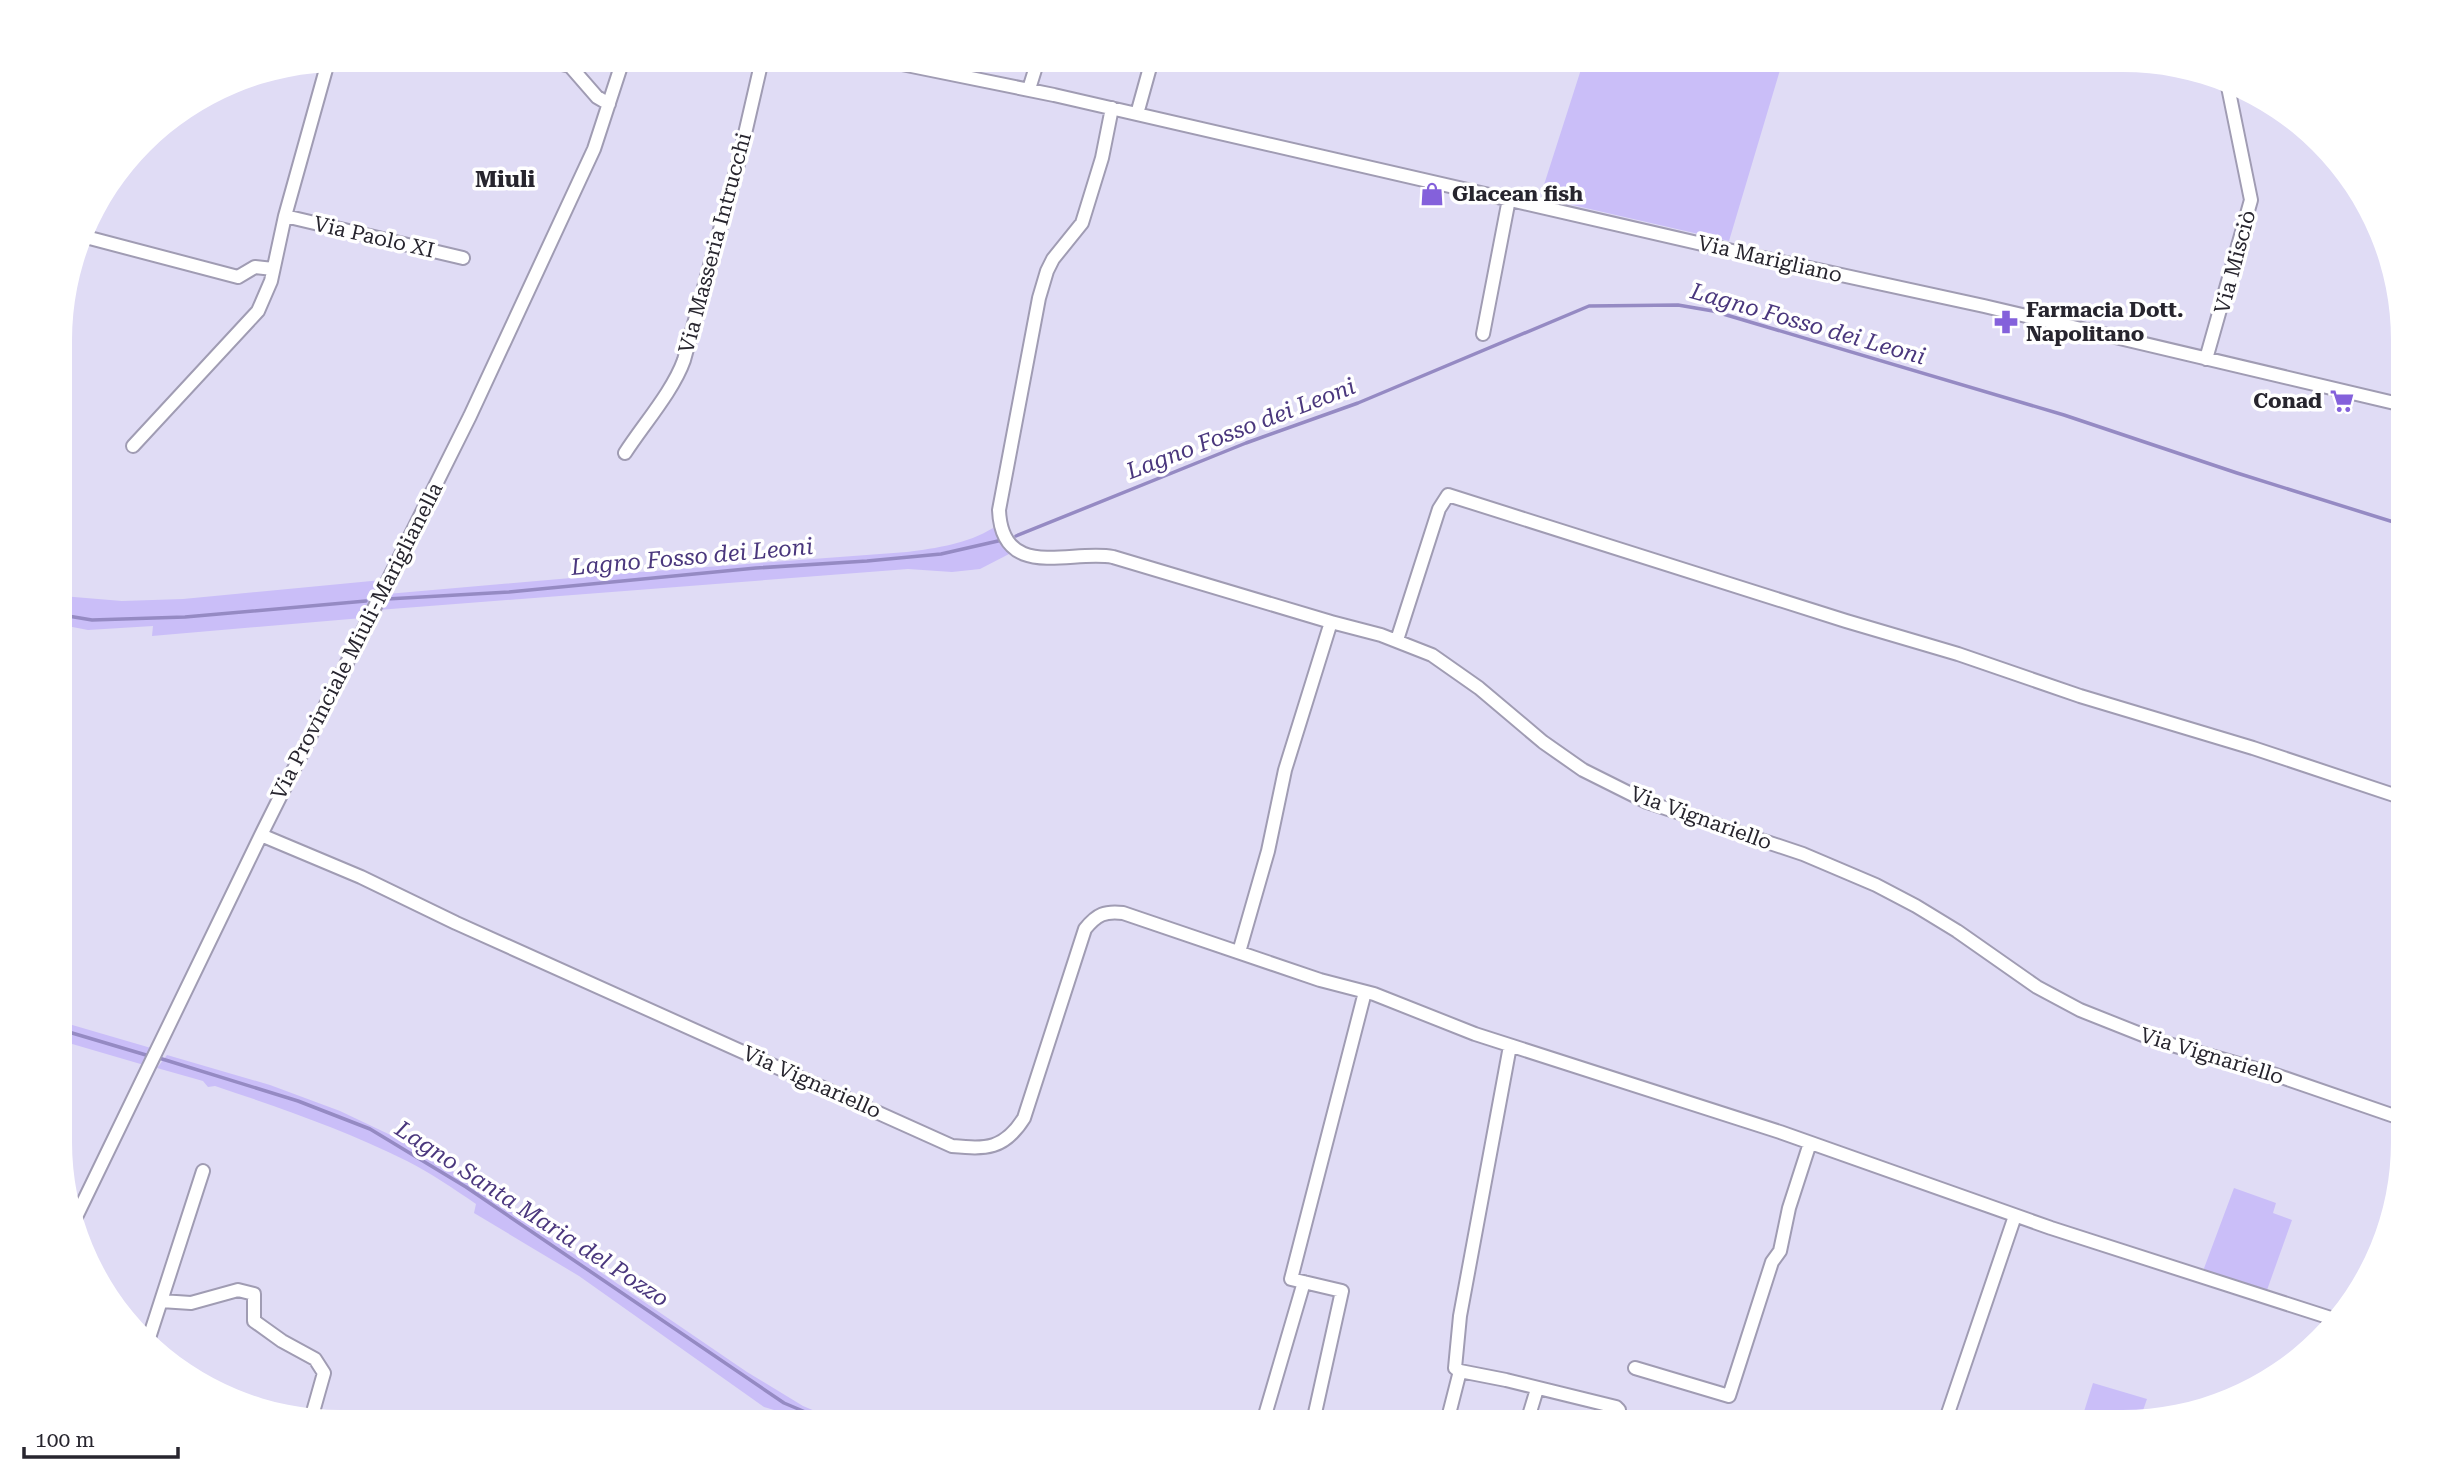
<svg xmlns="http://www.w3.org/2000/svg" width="2463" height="1482" font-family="'Roboto Serif',serif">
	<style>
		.green { fill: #cabef8 }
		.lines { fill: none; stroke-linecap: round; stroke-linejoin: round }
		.stream { stroke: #958ac3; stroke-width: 3.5 }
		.minor-casing { stroke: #a09cb3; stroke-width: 16 }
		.minor { stroke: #fff; stroke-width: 12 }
		.labels { text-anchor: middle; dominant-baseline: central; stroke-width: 7; stroke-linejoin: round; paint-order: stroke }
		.poi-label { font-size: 21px; font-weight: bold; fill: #27252e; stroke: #fff; text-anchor: start }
		.street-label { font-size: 21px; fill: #27252e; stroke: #fff }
		.neighbourhood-label { font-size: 23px; font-weight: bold; fill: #27252e; stroke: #fff }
		.water-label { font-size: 23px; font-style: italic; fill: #4a377d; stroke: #fff }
	</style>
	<rect width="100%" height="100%" fill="#e0dcf5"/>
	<!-- green -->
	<path class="green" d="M1584 60 1596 63 1597 60H1624L1662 68 1665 60H1783L1729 241 1542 198V191Z
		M993 528 1003 546 1011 553 980 569 952 572 908 569 378 610 387 594 640 572 907 552C937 548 967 544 993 528Z
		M382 580 362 618 152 636 153 626 88 630 62 625V596L122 601 183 599Z
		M62 1022 151 1048 144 1065 62 1041Z
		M167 1055 270 1085 340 1111 420 1149 747 1372 803 1406 841 1422H792L794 1416 764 1407 579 1276 474 1213 476 1204C454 1189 431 1173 407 1161 345 1130 281 1108 215 1086L208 1087 203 1081 157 1068Z
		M2234 1188 2276 1203 2273 1213 2292 1220 2267 1290 2203 1271Z
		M2093 1383 2147 1399 2139 1422H2060L2062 1412 2082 1418Z"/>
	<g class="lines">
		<!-- stream -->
		<path class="stream" d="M1016 536 1246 443 1358 403 1589 306 1678 305 1713 311 2064 415 2237 473 2403 525
			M387 599 509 592 756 568 867 561 941 554 998 541
			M62 615 92 620 185 617 366 601
			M62 1030 146 1055
			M159 1058 298 1101 370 1129 466 1187 784 1403 829 1422"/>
		<!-- minor casing -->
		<g class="minor-casing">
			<path id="minor" d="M546 60 570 66 597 97 609 104
				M882 60 1054 95 1763 258 1984 306 2403 405
				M1029 89 1038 60
				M1112 108 1102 158 1082 223 1053 259 1047 271 1039 298 999 510C1002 582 1071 549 1113 557L1331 622
				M1137 114 1152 60
				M285 216 463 258
				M82 236 238 277 255 267 273 269
				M1483 334 1509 199
				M2206 359 2251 200 2227 82
				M133 446 258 311 271 281 285 216 328 62
				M625 453C643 425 673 391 684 360L738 164 762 60
				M1397 640 1439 509 1448 495 1846 621 1958 654 2080 696 2253 748 2403 798
				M261 835 361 877 456 923 952 1146C986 1149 1004 1150 1024 1118L1085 929C1097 914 1105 911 1123 913L1320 980 1374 994 1475 1034 1780 1132 2051 1228 2337 1320
				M1239 952 1268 851 1285 770 1331 622 1381 635 1432 655 1479 688 1543 742 1583 770 1647 802 1803 854 1876 885 1916 906 1957 931 2037 987 2080 1010 2158 1041 2270 1073 2403 1119
				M1510 1046 1460 1316 1455 1368 1460 1371 1506 1380 1616 1407 1619 1410 1617 1422
				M76 1217 261 835 470 416 594 149 623 60
				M161 1301 191 1303 238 1290 254 1294V1321L282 1341 315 1359 324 1373 311 1419
				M149 1338 203 1171
				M1635 1368 1729 1396 1772 1262 1780 1251 1789 1208 1810 1143
				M1263 1422 1304 1282
				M1313 1422 1342 1291 1291 1279 1365 992
				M1447 1422 1460 1371
				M1527 1422 1537 1389
				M1945 1422 2015 1216"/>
		</g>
		<!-- minor -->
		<use href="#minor" class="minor"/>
	</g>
	<!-- icons -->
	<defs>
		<g id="shop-bare" transform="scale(1.89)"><path d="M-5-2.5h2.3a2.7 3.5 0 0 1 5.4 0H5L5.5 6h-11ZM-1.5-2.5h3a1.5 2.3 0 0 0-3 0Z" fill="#8461db" stroke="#fff" stroke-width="2.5" paint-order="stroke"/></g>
		<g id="pharmacy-bare" transform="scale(1.89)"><path d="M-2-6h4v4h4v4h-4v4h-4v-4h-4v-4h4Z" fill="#8461db" stroke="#fff" stroke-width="2.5" paint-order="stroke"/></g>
		<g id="supermarket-bare" transform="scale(1.89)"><path d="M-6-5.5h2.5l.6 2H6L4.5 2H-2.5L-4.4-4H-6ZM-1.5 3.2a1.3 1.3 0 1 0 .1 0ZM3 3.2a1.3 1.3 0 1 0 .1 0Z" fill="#8461db" stroke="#fff" stroke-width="2.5" paint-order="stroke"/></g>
	</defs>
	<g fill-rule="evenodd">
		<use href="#shop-bare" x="1432" y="194"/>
		<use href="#pharmacy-bare" x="2006" y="322"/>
		<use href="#supermarket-bare" x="2342" y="401"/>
	</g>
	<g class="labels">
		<!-- poi labels -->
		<g class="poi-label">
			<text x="1452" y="194">Glacean fish</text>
			<text x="2026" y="310">Farmacia Dott.<tspan x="2026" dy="24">Napolitano</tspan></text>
			<text x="2322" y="401" text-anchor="end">Conad</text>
		</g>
		<!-- street labels -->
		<g class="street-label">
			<text transform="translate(374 237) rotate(13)">Via Paolo XI</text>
			<text transform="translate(715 243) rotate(-75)">Via Masseria Intrucchi</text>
			<text transform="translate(1770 259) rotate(13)">Via Marigliano</text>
			<text transform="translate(2235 262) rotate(-75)">Via Misciò</text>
			<text transform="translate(357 641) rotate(-63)">Via Provinciale Miuli-Mariglianella</text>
			<text transform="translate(1701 818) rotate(20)">Via Vignariello</text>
			<text transform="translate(2212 1056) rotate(17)">Via Vignariello</text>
			<text transform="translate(812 1082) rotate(24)">Via Vignariello</text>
		</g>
		<!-- neighbourhood labels -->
		<g class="neighbourhood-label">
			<text x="505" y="179">Miuli</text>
		</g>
		<!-- water labels -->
		<g class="water-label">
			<text transform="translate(1808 324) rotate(16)">Lagno Fosso dei Leoni</text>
			<text transform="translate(1241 429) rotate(-21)">Lagno Fosso dei Leoni</text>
			<text transform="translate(692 557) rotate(-5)">Lagno Fosso dei Leoni</text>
			<text transform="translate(532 1214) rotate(33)">Lagno Santa Maria del Pozzo</text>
		</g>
	</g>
	<!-- crop -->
	<path d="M0 0H2463V1482H0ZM340 72H2123A268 268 0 0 1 2391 340V1142A268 268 0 0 1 2123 1410H340A268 268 0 0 1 72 1142V340A268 268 0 0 1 340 72Z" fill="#fff" fill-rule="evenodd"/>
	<!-- scale -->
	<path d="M24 1447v10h154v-10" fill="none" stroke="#27252e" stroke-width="3.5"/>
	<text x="35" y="1447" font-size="21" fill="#27252e" stroke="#ffffff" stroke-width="5" paint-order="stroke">100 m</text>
</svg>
